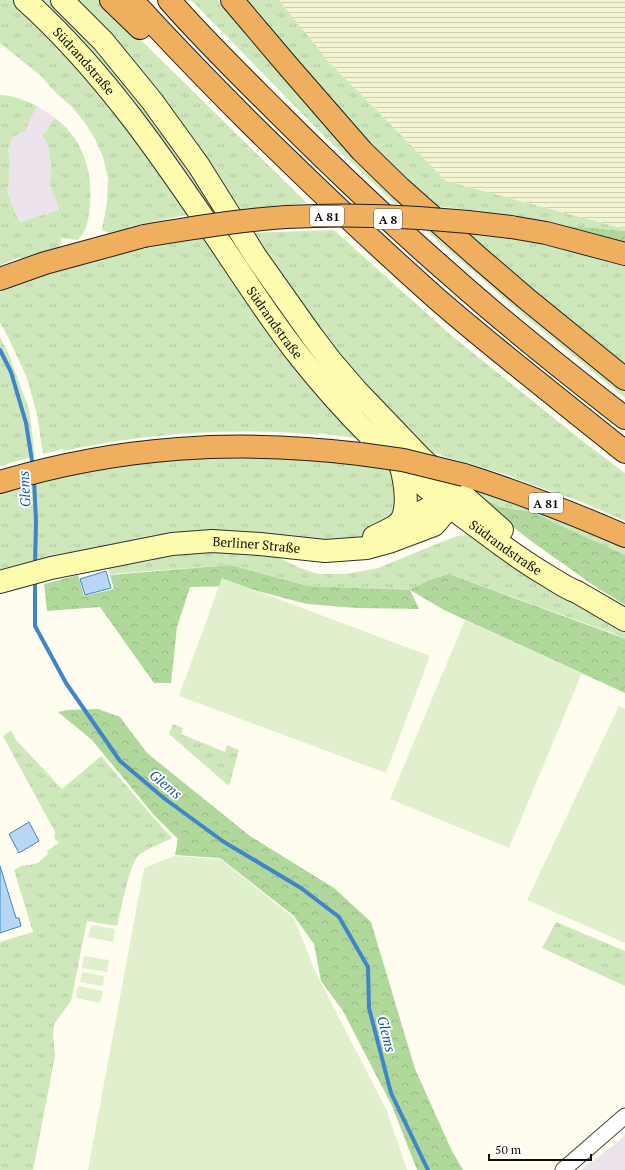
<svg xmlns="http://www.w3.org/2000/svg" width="625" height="1170" font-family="'PT Serif',serif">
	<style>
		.industrial { fill: #ede3ed }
		.farmland { fill: url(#farmland-rules) }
		.grass { fill: url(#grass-tufts) }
		.forest { fill: url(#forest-crowns) }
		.pitch { fill: #e0f0cc }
		.water { fill: #b7d7f4; stroke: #4084c9 }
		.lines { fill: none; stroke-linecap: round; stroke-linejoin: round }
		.stream { stroke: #4084c9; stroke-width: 4 }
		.minor-casing { stroke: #414141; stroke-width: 17 }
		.secondary-casing { stroke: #303030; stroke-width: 24 }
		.motorway-casing { stroke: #1f1f1f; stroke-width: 24 }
		.minor { stroke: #fff; stroke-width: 15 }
		.secondary { stroke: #fcfbae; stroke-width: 22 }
		.motorway { stroke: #efaf5e; stroke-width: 22 }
		.motorway-bridge-casing { stroke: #1f1f1f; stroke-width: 24; stroke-linecap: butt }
		.motorway-bridge { stroke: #efaf5e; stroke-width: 22 }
		.labels { text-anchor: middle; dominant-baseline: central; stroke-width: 4; stroke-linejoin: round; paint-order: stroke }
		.shield { fill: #fff; stroke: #565656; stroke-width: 1 }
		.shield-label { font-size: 12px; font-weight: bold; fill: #0e0e0e }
		.street-label { font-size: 13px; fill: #0e0e0e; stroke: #fff }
		.water-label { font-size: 14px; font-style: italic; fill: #1b579c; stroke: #fff }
	</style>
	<defs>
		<pattern id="farmland-rules" width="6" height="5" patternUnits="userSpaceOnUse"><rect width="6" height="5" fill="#f3f4d1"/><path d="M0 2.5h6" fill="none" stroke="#cfd0b2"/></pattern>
		<pattern id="grass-tufts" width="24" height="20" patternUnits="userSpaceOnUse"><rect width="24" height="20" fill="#cee8bb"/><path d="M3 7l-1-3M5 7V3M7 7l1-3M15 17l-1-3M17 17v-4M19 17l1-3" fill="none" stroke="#b0c6a0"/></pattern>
		<pattern id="forest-crowns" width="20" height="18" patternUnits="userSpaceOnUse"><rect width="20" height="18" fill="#b0d89b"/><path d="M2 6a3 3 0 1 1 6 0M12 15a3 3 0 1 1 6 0" fill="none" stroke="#96b884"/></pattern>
	</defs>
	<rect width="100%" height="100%" fill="#fefdf0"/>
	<!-- industrial -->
	<path class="industrial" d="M37 106 55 118 43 136 48 146 51 164 50 184 59 210 20 222 11 204 7 189 9 182 10 162 8 150 13 137 25 131Z
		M625 1134V1170H581L619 1141Z"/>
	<!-- farmland -->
	<path class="farmland" d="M279 0H625V229L446 181 329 62Z"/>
	<!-- grass -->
	<path class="grass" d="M0 0H13L62 47 103 94 190 214 129 227 130 230 109 233 102 230 107 202 108 178 103 157 95 139 85 123 72 107 55 92 41 76 0 43Z
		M36 0H55L97 42 222 210 207 212Z
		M67 0H100L307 203 231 210Z
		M191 0H218L250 40 348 150 406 204H395L325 137Z
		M242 0H279L329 62 446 181 625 229V231L559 225 513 217V215L436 206 366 141Z
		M0 95C12 95 25 100 37 106L25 131 13 137 8 150 10 162 9 182 7 189 11 204 20 222 59 210 50 184 51 164 48 146 43 136 55 118C83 138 93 172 90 206 89 214 88 223 85 230 83 234 80 237 78 240L61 238 60 247 21 260 20 257 0 265Z
		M424 229 435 230 573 349 625 391V398L522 314Z
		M334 230 452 336 580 439 625 473V521L582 502 514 478V477L442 456 440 454 425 451 357 383 246 233Z
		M467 233 509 239 510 236C548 244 587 253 625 265V365L521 280Z
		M208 237 361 439 319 433 318 435C233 427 147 433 63 451V449L43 454 37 414 27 378 9 339 0 322V292L28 281V278L136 248 137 250Z
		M0 337 9 355 29 409 35 456 0 466Z
		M227 452 395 467 401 492 394 519 363 537 337 543 164 539 54 555 0 572V491L67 473Z
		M457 482 625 543V557L559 525 534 512 500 507Z
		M466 535 475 536 625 630V639L618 635 449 574 409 590 308 586 230 565 110 574 108 568 152 561 154 558 178 555 221 552 265 554 277 557 300 568 318 574H346L378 568 444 541 457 536Z
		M173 724 183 728 181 734 225 752 227 745 239 750 229 786 169 734Z
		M11 730 16 740 62 789 101 756 151 815 172 838C162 843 149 848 139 855 129 864 121 911 117 926L87 921 71 1001 54 1024 53 1034 55 1056 33 1170H0V942L33 932 14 870 23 865 24 866 38 863 48 854 47 851 59 843 54 838 55 832 3 736Z
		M556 922 625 951V986L542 948Z"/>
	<!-- forest -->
	<path class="forest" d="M559 225 625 231V244Z
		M457 483 500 507 534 512 559 525 625 555V605L596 587 531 541Z
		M230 565 308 586 409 590 430 580 449 574 618 636 625 639V693L444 610 410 590 419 609 357 608 307 604 239 586 190 587 177 627 171 683H154L100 607 47 611 44 584 78 575 84 596 114 589 110 575Z
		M98 709 120 717 147 753 250 836 334 888 371 922 415 1069 451 1149 463 1170H417L392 1106 343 1011 321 981 314 944 294 916 220 858 175 855 178 839 154 815 92 740 58 712 68 710Z"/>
	<!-- pitch -->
	<path class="pitch" d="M222 578 430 656 386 773 179 696Z
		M465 620 582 673 509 848 390 799Z
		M619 706 625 709V943L527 900Z
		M174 856 220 859 294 918 315 971 387 1111 407 1170H88L144 868Z
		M91 925 115 929 113 942 88 937Z
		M84 956 109 960 107 972 82 968Z
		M82 972 104 976 103 986 80 982Z
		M78 986 103 991 100 1003 76 998Z"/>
	<!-- water -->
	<path class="water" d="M106 571 111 588 85 595 80 579Z
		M29 822 39 841 19 853 9 834Z
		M0 866 16 918H19L21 926 0 933Z"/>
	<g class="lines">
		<!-- stream -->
		<path class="stream" d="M0 350 11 372 26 423 33 467
			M34 479 36 521 35 566
			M35 579V626L66 683 120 761 165 799 224 842 301 888 339 917 368 967 369 1008 391 1093 428 1170"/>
		<!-- minor casing -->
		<g class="minor-casing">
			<path id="minor" d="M563 1170 625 1116"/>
		</g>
		<!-- secondary casing -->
		<g class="secondary-casing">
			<g id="secondary">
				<path id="s1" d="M25 0C105 72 165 161 225 250 249 286 273 323 300 357 353 424 415 483 484 532 505 548 526 563 548 576 558 582 566 588 577 592L625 620"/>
				<path d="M62 0 103 41 152 101 199 166 256 257 312 336 331 361 356 390 422 459 502 530"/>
				<path d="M398 524 431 507 449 508"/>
				<path d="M374 537C381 533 390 530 397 525 411 514 405 482 401 467"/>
				<path id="s2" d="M0 582 51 568 172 544 212 541 260 544 325 551 367 548 389 542 434 525 459 496"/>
			</g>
		</g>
		<!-- motorway casing -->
		<g class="motorway-casing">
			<path id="motorway" d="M111 0 140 28
				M132 0C171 43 212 85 253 126 313 185 374 243 437 299 498 352 562 401 625 452
				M169 0C203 39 240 75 277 112 334 169 393 225 454 278 509 327 567 373 625 418
				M232 0 288 66 362 151 400 188 479 258 528 300 625 379
				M511 227 546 233 625 254
				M0 279 45 263 144 236
				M464 475C519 492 572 513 625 536
				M0 482C120 446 236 439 360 454"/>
		</g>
		<!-- minor -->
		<use href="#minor" class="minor"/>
		<!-- secondary -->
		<use href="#secondary" class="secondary"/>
		<!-- motorway -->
		<use href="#motorway" class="motorway"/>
		<!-- motorway-bridge casing -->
		<g class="motorway-bridge-casing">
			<path id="motorway-bridge" d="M144 236C191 228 239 220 286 217 361 213 436 217 511 227
				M360 454 403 460 464 475"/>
		</g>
		<!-- motorway-bridge -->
		<use href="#motorway-bridge" class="motorway-bridge"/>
	</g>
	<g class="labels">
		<!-- shield labels -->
		<g class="shield">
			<rect x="310" y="206" width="34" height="20" rx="3"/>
			<rect x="374" y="209" width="28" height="20" rx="3"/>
			<rect x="529" y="493" width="34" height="20" rx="3"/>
		</g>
		<g class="shield-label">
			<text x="327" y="216">A 81</text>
			<text x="388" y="219">A 8</text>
			<text x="546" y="503">A 81</text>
		</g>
		<!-- street labels -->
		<g class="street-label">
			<text stroke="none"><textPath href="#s1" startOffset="85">Südrandstraße</textPath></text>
			<text stroke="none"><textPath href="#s1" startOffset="409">Südrandstraße</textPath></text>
			<text stroke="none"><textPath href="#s2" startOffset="261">Berliner Straße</textPath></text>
			<text stroke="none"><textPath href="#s1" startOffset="733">Südrandstraße</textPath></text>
		</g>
		<!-- water labels -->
		<g class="water-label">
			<text transform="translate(24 489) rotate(-93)">Glems</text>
			<text transform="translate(166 784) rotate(39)">Glems</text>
			<text transform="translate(387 1034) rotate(76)">Glems</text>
		</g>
	</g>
	<!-- scale -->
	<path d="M489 1154v6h102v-6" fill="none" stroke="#0e0e0e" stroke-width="2"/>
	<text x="495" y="1154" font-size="12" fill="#0e0e0e" stroke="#ffffff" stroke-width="3" paint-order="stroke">50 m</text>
</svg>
